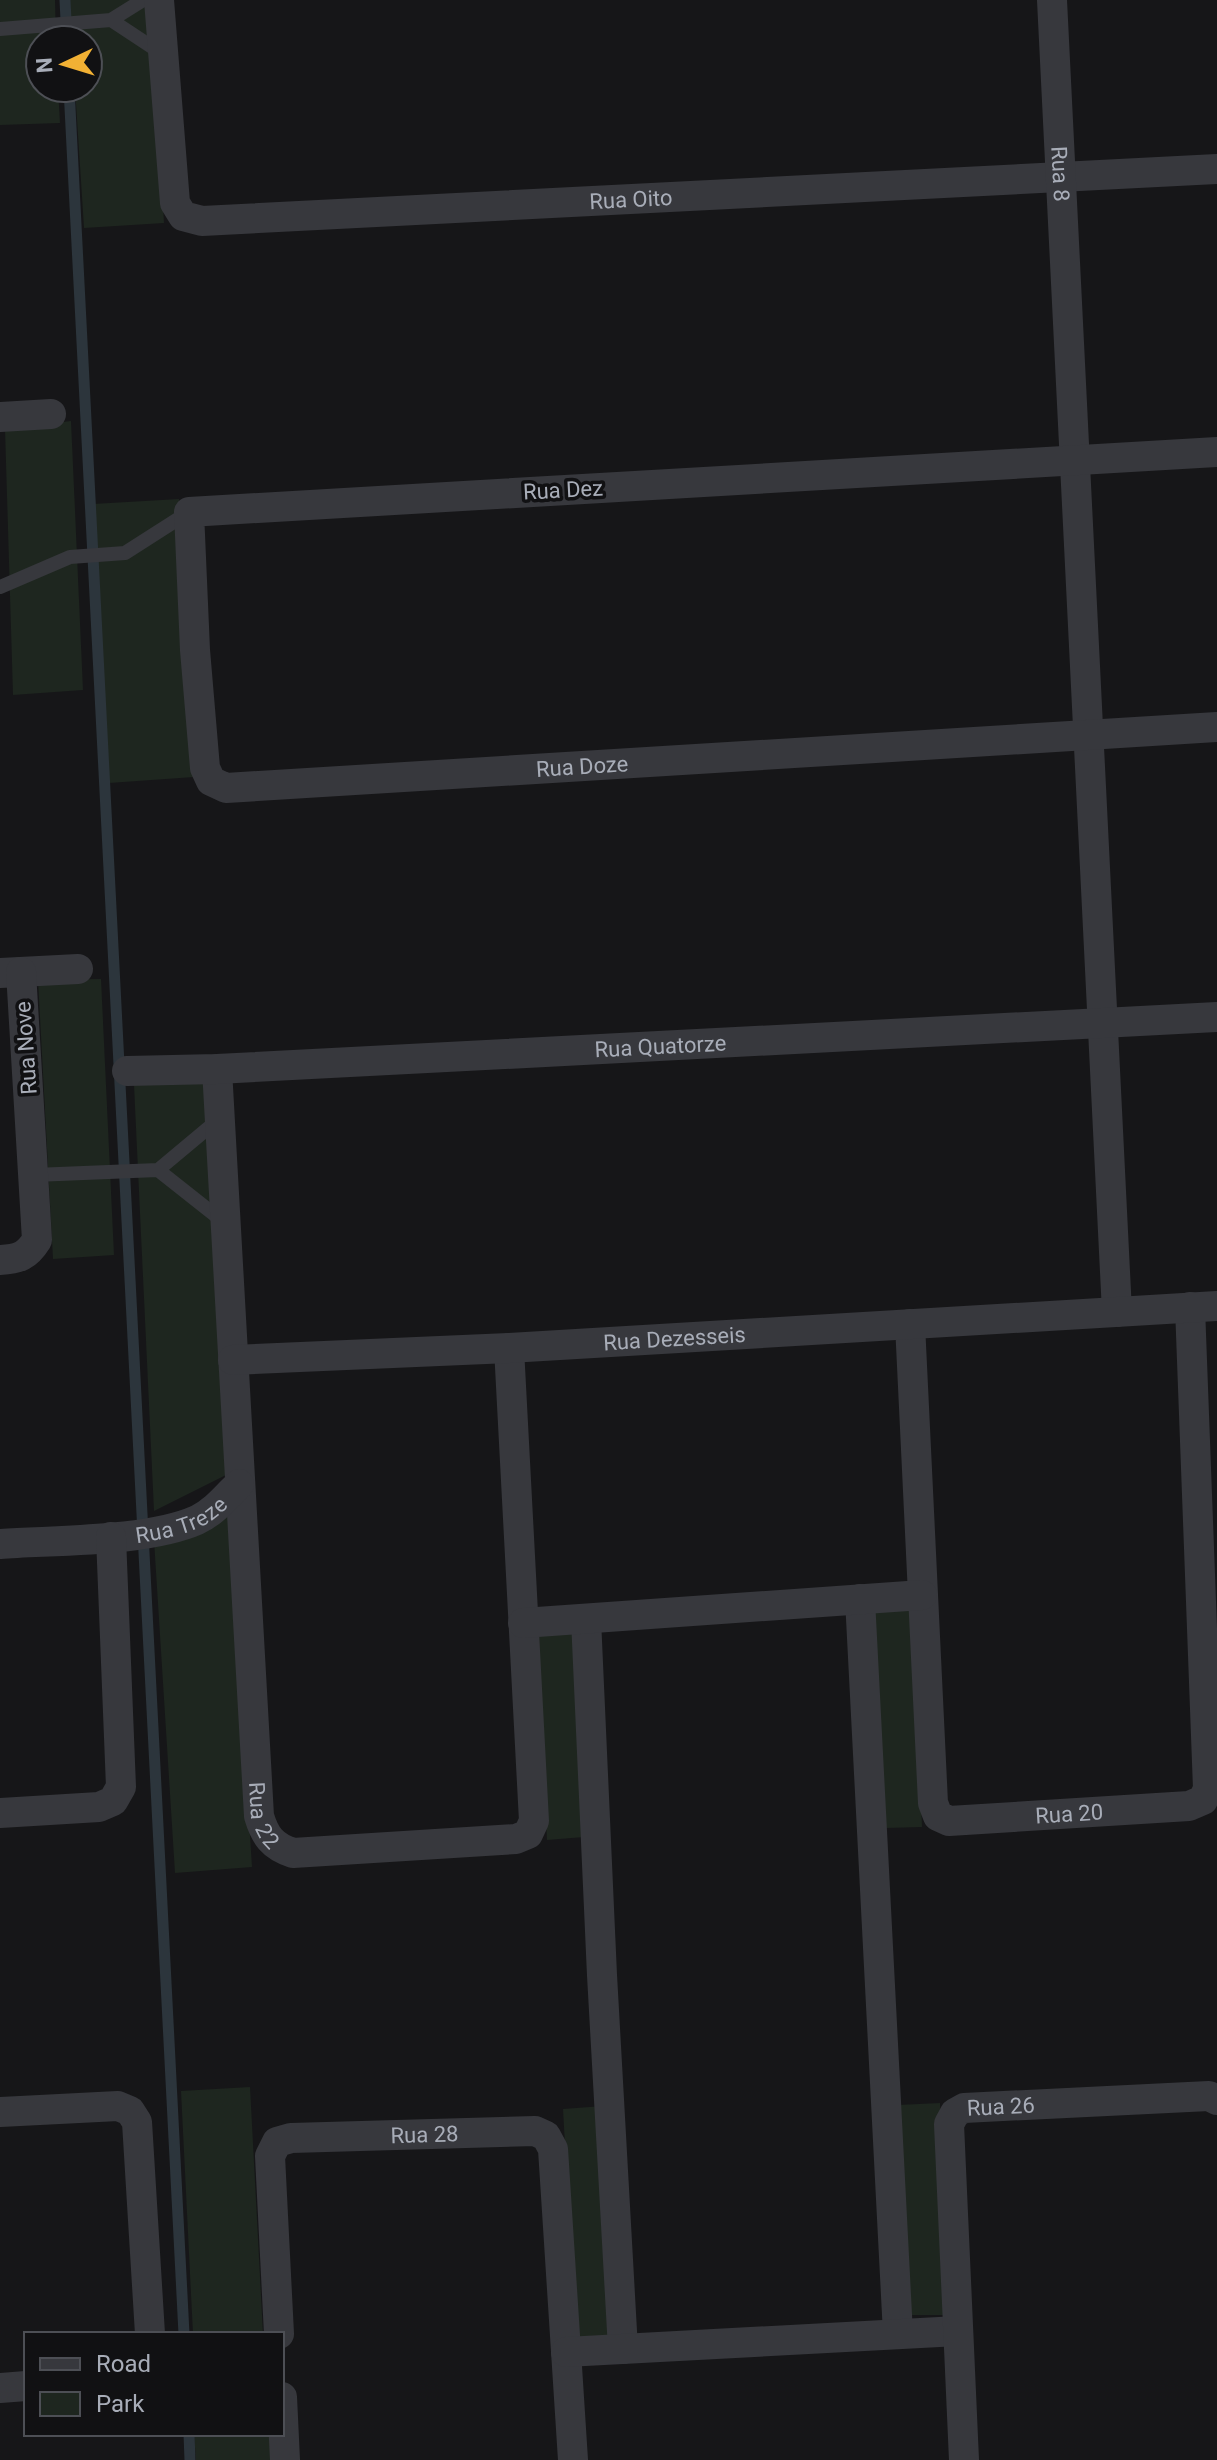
<svg xmlns="http://www.w3.org/2000/svg" width="1217" height="2460" font-family="Roboto,sans-serif">
	<style>
		.green { fill: #1e261f }
		.lines { fill: none; stroke-linecap: round; stroke-linejoin: round }
		.stream { stroke: #2c353c; stroke-width: 11 }
		.service { stroke: #37383d; stroke-width: 14 }
		.minor { stroke: #37383d; stroke-width: 30 }
		.labels { text-anchor: middle; dominant-baseline: central; stroke-width: 7; stroke-linejoin: round; paint-order: stroke }
		.street-label { font-size: 22px; fill: #a8adb8; stroke: #111113 }
	</style>
	<rect width="100%" height="100%" fill="#161618"/>
	<!-- green -->
	<path class="green" d="M0 0H55L56 40H40V88H58L60 123 0 125Z
		M70 0H151L164 223 84 228 75 88H88V40H72Z
		M71 421 83 690 13 695 5 429Z
		M179 499 194 777 109 783 93 504Z
		M101 979 114 1255 53 1259 38 980Z
		M209 1083 226 1475 154 1511 134 1085Z
		M229 1507 252 1867 175 1873 154 1540Z
		M914 1606 922 1827 885 1828 873 1608Z
		M577 1631 584 1837 547 1840 537 1633Z
		M250 2087 263 2334H193L181 2091Z
		M940 2103 949 2315H909L898 2105Z
		M603 2106 614 2339 576 2341 563 2109Z
		M194 2434H277L278 2460H196Z"/>
	<g class="lines">
		<!-- stream -->
		<path class="stream" d="M65 0 67 40
			M69 88 184 2334
			M189 2434 190 2460"/>
		<!-- service -->
		<path class="service" d="M111 20 161 53
			M0 29 111 20 143 0
			M0 587 70 557 125 553 189 512
			M158 1170 219 1119
			M34 1175 158 1170 225 1223"/>
		<!-- minor -->
		<g class="minor">
			<path id="s1" d="M159 0 175 203 183 216 202 221 1217 169"/>
			<path id="s2" d="M1052 0 1117 1312"/>
			<path d="M0 417 51 414"/>
			<path id="s3" d="M1217 452 189 512 195 650 205 768 211 781 226 788 1217 727"/>
			<path d="M0 973 78 969"/>
			<path id="s4" d="M217 1069 259 1816C265 1836 272 1846 293 1853L516 1839 528 1834 534 1821 509 1348"/>
			<path id="s5" d="M127 1071 217 1069 1217 1017"/>
			<path d="M0 1260C19 1259 27 1256 37 1240L21 972"/>
			<path id="s6" d="M910 1324 933 1803 938 1816 949 1821 1189 1806 1203 1800 1208 1789 1190 1307"/>
			<path id="s7" d="M233 1360 509 1348 1217 1306"/>
			<path id="s8" d="M0 1544C56 1540 147 1542 197 1520 214 1512 226 1497 239 1484"/>
			<path d="M860 1599 898 2334"/>
			<path d="M586 1619 602 1975 623 2349"/>
			<path d="M523 1623 922 1595"/>
			<path d="M0 1813 99 1807 113 1801 121 1787 111 1537"/>
			<path d="M0 2112 118 2106 130 2111 137 2122 150 2334"/>
			<path id="s9" d="M279 2334 270 2156 277 2142 291 2138 535 2131 546 2136 553 2149 573 2460"/>
			<path d="M566 2352 958 2331"/>
			<path d="M0 2388 26 2386"/>
			<path d="M282 2397 285 2460"/>
			<path id="s10" d="M964 2460 949 2124 955 2113 964 2108 1209 2096 1217 2100"/>
		</g>
	</g>
	<g class="labels">
		<!-- street labels -->
		<g class="street-label">
			<text stroke="none"><textPath href="#s2" startOffset="174">Rua 8</textPath></text>
			<text stroke="none"><textPath href="#s1" startOffset="668">Rua Oito</textPath></text>
			<text transform="translate(563 490) rotate(-3)">Rua Dez</text>
			<text stroke="none"><textPath href="#s3" startOffset="1674">Rua Doze</textPath></text>
			<text stroke="none"><textPath href="#s5" startOffset="534">Rua Quatorze</textPath></text>
			<text transform="translate(26 1048) rotate(-94)">Rua Nove</text>
			<text stroke="none"><textPath href="#s7" startOffset="442">Rua Dezesseis</textPath></text>
			<text stroke="none"><textPath href="#s8" startOffset="184">Rua Treze</textPath></text>
			<text stroke="none"><textPath href="#s4" startOffset="748">Rua 22</textPath></text>
			<text stroke="none"><textPath href="#s6" startOffset="626">Rua 20</textPath></text>
			<text stroke="none"><textPath href="#s10" startOffset="396">Rua 26</textPath></text>
			<text stroke="none"><textPath href="#s9" startOffset="342">Rua 28</textPath></text>
		</g>
	</g>
	<!-- legend -->
	<rect x="24" y="2332" width="260" height="104" fill="#111113" stroke="#4d4f55" stroke-width="2"/>
	<rect x="40" y="2358" width="40" height="12" fill="#37383d" stroke="#4d4f55" stroke-width="2"/>
	<text x="96" y="2372" font-size="24" fill="#a8adb8">Road</text>
	<rect x="40" y="2392" width="40" height="24" fill="#1e261f" stroke="#4d4f55" stroke-width="2"/>
	<text x="96" y="2412" font-size="24" fill="#a8adb8">Park</text>
	<!-- north arrow -->
	<g transform="translate(64 64) rotate(266)"><circle r="38" fill="#111113" stroke="#4d4f55" stroke-width="2"/>
	<path d="M0-6L14 30L0 20L-14 30Z" fill="#f2b134"/>
	<text y="-12" font-size="22" font-weight="bold" text-anchor="middle" fill="#a8adb8">N</text>
	</g>
</svg>
